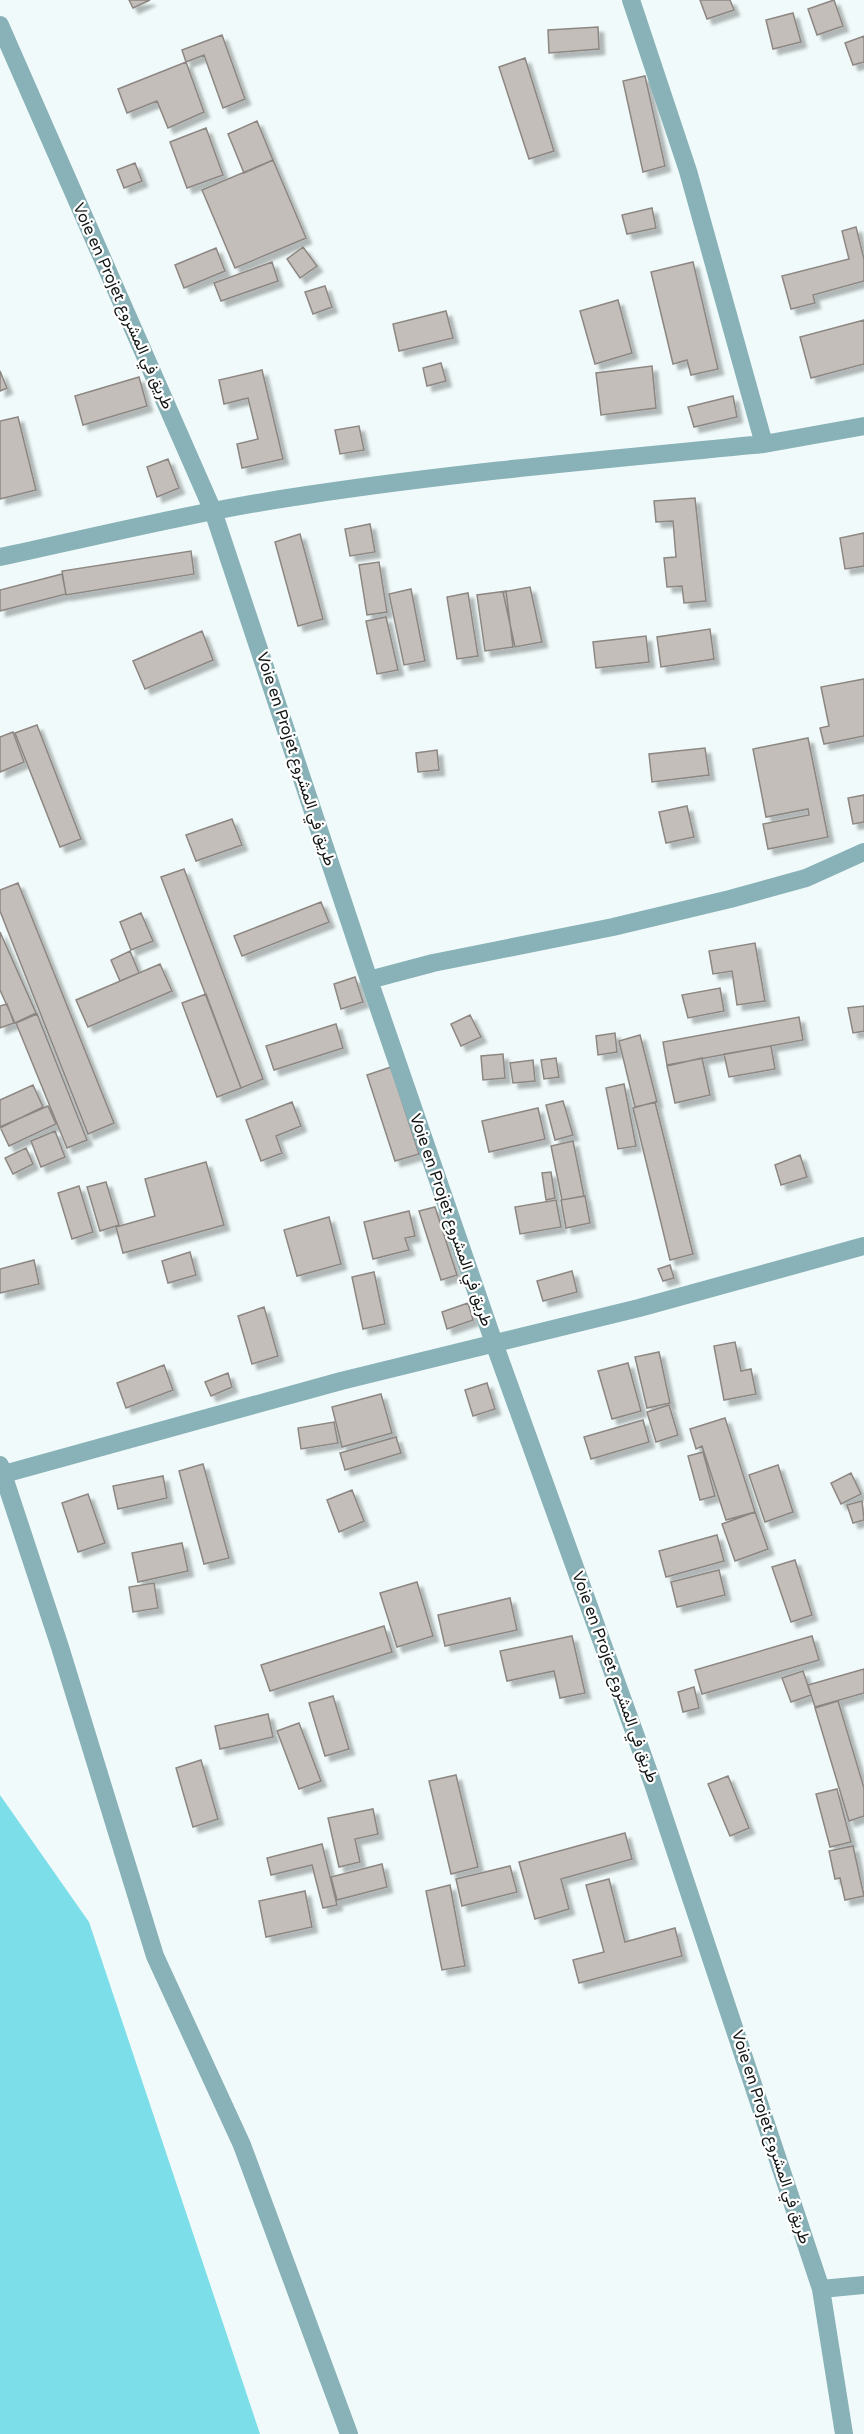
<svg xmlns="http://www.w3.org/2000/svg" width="864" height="2434" font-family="'Varela Round',Vazirmatn,sans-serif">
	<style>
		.green { fill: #7cdee8 }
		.building { fill: #c4beba; stroke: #8d8783; stroke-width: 1.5; filter: url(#shadow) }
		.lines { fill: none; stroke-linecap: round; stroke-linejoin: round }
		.minor { stroke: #88b2b7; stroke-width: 18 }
		.labels { text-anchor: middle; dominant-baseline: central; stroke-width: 4.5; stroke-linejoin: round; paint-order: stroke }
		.street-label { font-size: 16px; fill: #131616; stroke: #fff }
	</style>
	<defs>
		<filter id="shadow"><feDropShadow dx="5.5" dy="5.5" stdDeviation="1.5" flood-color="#0004"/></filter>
	</defs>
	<rect width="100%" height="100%" fill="#f1fafa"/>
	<!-- green -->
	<path class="green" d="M0 1795 89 1922 260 2434H0Z"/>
	<!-- building -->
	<path class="building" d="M129 0H150L133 8Z
		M700 0H730L734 10 707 19Z
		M834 0 843 26 817 35 808 9Z
		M793 13 801 42 773 49 766 20Z
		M598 27 599 49 549 53 548 30Z
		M222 35 245 99 223 108 204 55 186 62 182 50Z
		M864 36V62L853 65 845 43Z
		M525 58 554 151 529 159 499 67Z
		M186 62 204 112 168 128 157 101 127 113 118 89Z
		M645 76 665 166 643 172 623 81Z
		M257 121 273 160 244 173 228 134Z
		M206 128 223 175 187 188 170 142Z
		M273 160 306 238 235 268 202 190Z
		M135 163 142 181 124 188 117 170Z
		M652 208 656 228 627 234 622 215Z
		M856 227 864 259V281L813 295 815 303 791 309 782 276 849 259 842 231Z
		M303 247 317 266 300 278 287 259Z
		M216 248 225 271 184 288 175 265Z
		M272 262 278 281 221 301 214 283Z
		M693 262 718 369 691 375 687 360 673 364 651 272Z
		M325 286 332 307 313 314 305 292Z
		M618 300 632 353 595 364 580 311Z
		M446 311 453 338 399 351 393 324Z
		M864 320V364L811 378 800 337Z
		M441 363 446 381 427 386 423 368Z
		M652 366 656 408 601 415 596 373Z
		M262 370 283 459 242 468 237 444 258 439 248 398 224 404 219 380Z
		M0 371 7 388 0 391Z
		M139 377 147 406 83 425 75 396Z
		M733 396 737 417 694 427 688 407Z
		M18 417 36 490 0 499V421Z
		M359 426 364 450 340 454 335 430Z
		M168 459 179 488 157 497 147 467Z
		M695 498 706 601 684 603 682 586 667 587 664 558 676 557 673 521 656 522 654 501Z
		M370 524 375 552 350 556 345 529Z
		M864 533V566L845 569 840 538Z
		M300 534 323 619 298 626 275 542Z
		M191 551 194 574 66 595 62 571Z
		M379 562 387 612 367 615 359 565Z
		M62 574 66 594 0 611V590Z
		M530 587 542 642 515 647 503 592Z
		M411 589 425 661 404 665 389 594Z
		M506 591 513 647 485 651 477 595Z
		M468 593 478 656 457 659 447 597Z
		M386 617 398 670 377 674 366 621Z
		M710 629 714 659 661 667 657 637Z
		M202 631 213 660 145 689 133 661Z
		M646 636 649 662 596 668 593 642Z
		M864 679V736L824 744 820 728 829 726 821 687Z
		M37 725 81 839 60 847 15 733Z
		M13 732 24 762 0 772V737Z
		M808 738 828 837 768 849 763 824 809 815 808 809 766 817 753 749Z
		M705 748 709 775 652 782 649 754Z
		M437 750 439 770 418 772 416 753Z
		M864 795V822L853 824 848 798Z
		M687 806 694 837 666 843 659 812Z
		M232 819 242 845 196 861 186 835Z
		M184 869 263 1079 241 1088 161 877Z
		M18 883 114 1123 88 1134 0 911V890Z
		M321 902 329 922 242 956 234 936Z
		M141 913 153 941 131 950 120 922Z
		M0 932 36 1013 15 1023 0 990Z
		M755 943 765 1001 737 1005 732 971 713 974 709 951Z
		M130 951 139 973 120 981 111 960Z
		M160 964 172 991 88 1027 76 1000Z
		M355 977 363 1002 341 1009 334 984Z
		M720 988 724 1011 688 1018 682 995Z
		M206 994 241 1088 217 1097 182 1003Z
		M7 1004 14 1023 0 1028V1006Z
		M864 1006V1031L853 1033 848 1008Z
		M37 1014 87 1140 67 1148 16 1023Z
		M470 1015 481 1037 461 1046 451 1024Z
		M799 1017 803 1040 667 1065 663 1042Z
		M336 1024 343 1048 274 1070 266 1046Z
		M615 1033 617 1052 598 1055 596 1036Z
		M640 1035 657 1102 635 1107 619 1041Z
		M771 1046 775 1069 729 1077 724 1054Z
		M503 1054 505 1078 483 1080 481 1056Z
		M556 1058 559 1077 544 1079 541 1060Z
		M702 1058 710 1095 675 1103 667 1066Z
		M533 1060 535 1081 513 1083 510 1063Z
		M391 1067 419 1154 395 1161 367 1075Z
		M624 1084 636 1146 618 1149 606 1088Z
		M33 1085 43 1107 0 1128V1100Z
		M563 1101 573 1135 555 1140 546 1105Z
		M292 1102 301 1126 276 1136 282 1153 261 1161 246 1120Z
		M655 1102 693 1254 670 1260 633 1108Z
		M48 1106 56 1124 9 1146 0 1127Z
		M538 1108 545 1139 489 1152 482 1121Z
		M55 1131 65 1157 41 1167 31 1141Z
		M573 1141 584 1196 562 1200 551 1146Z
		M26 1148 33 1164 13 1174 5 1158Z
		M800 1155 807 1177 781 1185 775 1165Z
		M206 1162 224 1225 123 1253 116 1227 155 1216 145 1179Z
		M551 1172 555 1198 546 1200 542 1173Z
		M106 1182 119 1225 100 1231 87 1187Z
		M79 1186 93 1232 72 1239 58 1193Z
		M585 1196 590 1223 566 1228 561 1200Z
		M556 1200 561 1227 520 1234 515 1207Z
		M435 1207 457 1275 441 1280 419 1211Z
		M409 1211 415 1236 405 1238 409 1250 373 1259 364 1222Z
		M329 1217 341 1264 297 1276 284 1230Z
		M190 1252 196 1275 168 1283 162 1261Z
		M34 1260 39 1284 0 1293V1269Z
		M670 1265 674 1278 663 1281 658 1269Z
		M572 1271 577 1292 543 1301 537 1281Z
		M374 1272 385 1324 363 1329 352 1277Z
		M468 1303 473 1320 447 1329 442 1312Z
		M264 1307 278 1356 252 1364 238 1316Z
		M735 1342 741 1371 751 1369 756 1394 724 1400 714 1346Z
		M659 1352 670 1403 647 1408 635 1357Z
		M628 1363 641 1411 612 1419 598 1371Z
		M164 1365 173 1390 126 1408 117 1383Z
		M228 1373 232 1387 211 1396 205 1382Z
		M487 1383 495 1409 473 1416 465 1390Z
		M381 1394 392 1433 342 1447 332 1407Z
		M669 1405 678 1435 656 1442 647 1412Z
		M725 1418 755 1512 726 1520 702 1446 696 1449 690 1429Z
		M643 1420 649 1442 591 1459 584 1437Z
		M334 1422 338 1443 301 1449 298 1428Z
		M396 1437 401 1453 345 1470 340 1453Z
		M703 1452 715 1496 700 1500 688 1456Z
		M203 1464 229 1558 204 1564 179 1471Z
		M778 1465 793 1512 765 1522 749 1475Z
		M851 1473 861 1494 841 1504 831 1483Z
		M163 1476 167 1498 118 1509 113 1486Z
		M352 1490 364 1521 339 1532 327 1500Z
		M88 1494 105 1543 78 1552 62 1503Z
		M862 1501 864 1520 853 1523 847 1505Z
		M755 1512 768 1549 735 1561 722 1524Z
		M717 1535 724 1561 666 1577 659 1551Z
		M182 1543 188 1571 138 1582 132 1553Z
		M795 1560 812 1615 791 1622 772 1567Z
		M719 1570 725 1595 677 1607 671 1582Z
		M417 1582 433 1636 397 1647 380 1593Z
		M154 1583 158 1608 133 1612 129 1587Z
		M510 1598 517 1630 445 1646 438 1615Z
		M384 1626 392 1652 270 1691 261 1665Z
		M572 1636 585 1693 560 1698 554 1671 507 1681 500 1651Z
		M812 1636 819 1660 702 1694 695 1670Z
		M864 1669V1693L815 1707 808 1685Z
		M803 1671 811 1695 791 1702 782 1678Z
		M694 1687 699 1708 683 1712 678 1692Z
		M333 1696 349 1749 325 1756 309 1703Z
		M838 1701 864 1788V1816L849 1821 815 1708Z
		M268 1714 273 1737 220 1749 215 1726Z
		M299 1723 321 1781 299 1789 277 1731Z
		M201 1760 218 1819 193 1827 176 1768Z
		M456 1775 478 1867 451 1874 429 1781Z
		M728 1776 749 1828 730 1836 708 1784Z
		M837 1789 851 1842 830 1847 816 1794Z
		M373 1809 378 1834 355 1839 360 1862 339 1867 328 1818Z
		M625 1833 632 1859 561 1879 569 1909 535 1919 519 1862Z
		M322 1844 337 1905 323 1908 312 1865 271 1875 267 1858Z
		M853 1846 864 1896 845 1900 840 1878 835 1879 829 1851Z
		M382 1864 387 1887 337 1900 331 1877Z
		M510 1866 517 1892 462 1906 456 1879Z
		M609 1879 625 1942 675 1928 682 1956 579 1983 573 1960 604 1952 586 1885Z
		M450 1885 465 1966 442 1970 426 1891Z
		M305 1891 312 1927 266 1937 259 1901Z"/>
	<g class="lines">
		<!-- minor -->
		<path class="minor" d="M631 0 688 171 764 444 864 426
			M0 25 213 511 369 980 494 1343 652 1781 821 2289 844 2434
			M0 557C102 535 204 510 307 495 459 472 611 459 764 444
			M369 980 433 963 613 927 730 899 806 878 864 852
			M0 1465 60 1647 155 1956 242 2145 349 2434
			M0 1475 341 1381 639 1308 864 1246
			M821 2289 864 2285"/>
	</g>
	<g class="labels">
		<!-- street labels -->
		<g class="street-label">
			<text transform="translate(123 306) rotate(66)">Voie en Projet طريق في المشروع</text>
			<text transform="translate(296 759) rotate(72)">Voie en Projet طريق في المشروع</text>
			<text transform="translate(451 1220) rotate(71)">Voie en Projet طريق في المشروع</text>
			<text transform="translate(615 1677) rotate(70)">Voie en Projet طريق في المشروع</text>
			<text transform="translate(771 2137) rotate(72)">Voie en Projet طريق في المشروع</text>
		</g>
	</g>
</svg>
